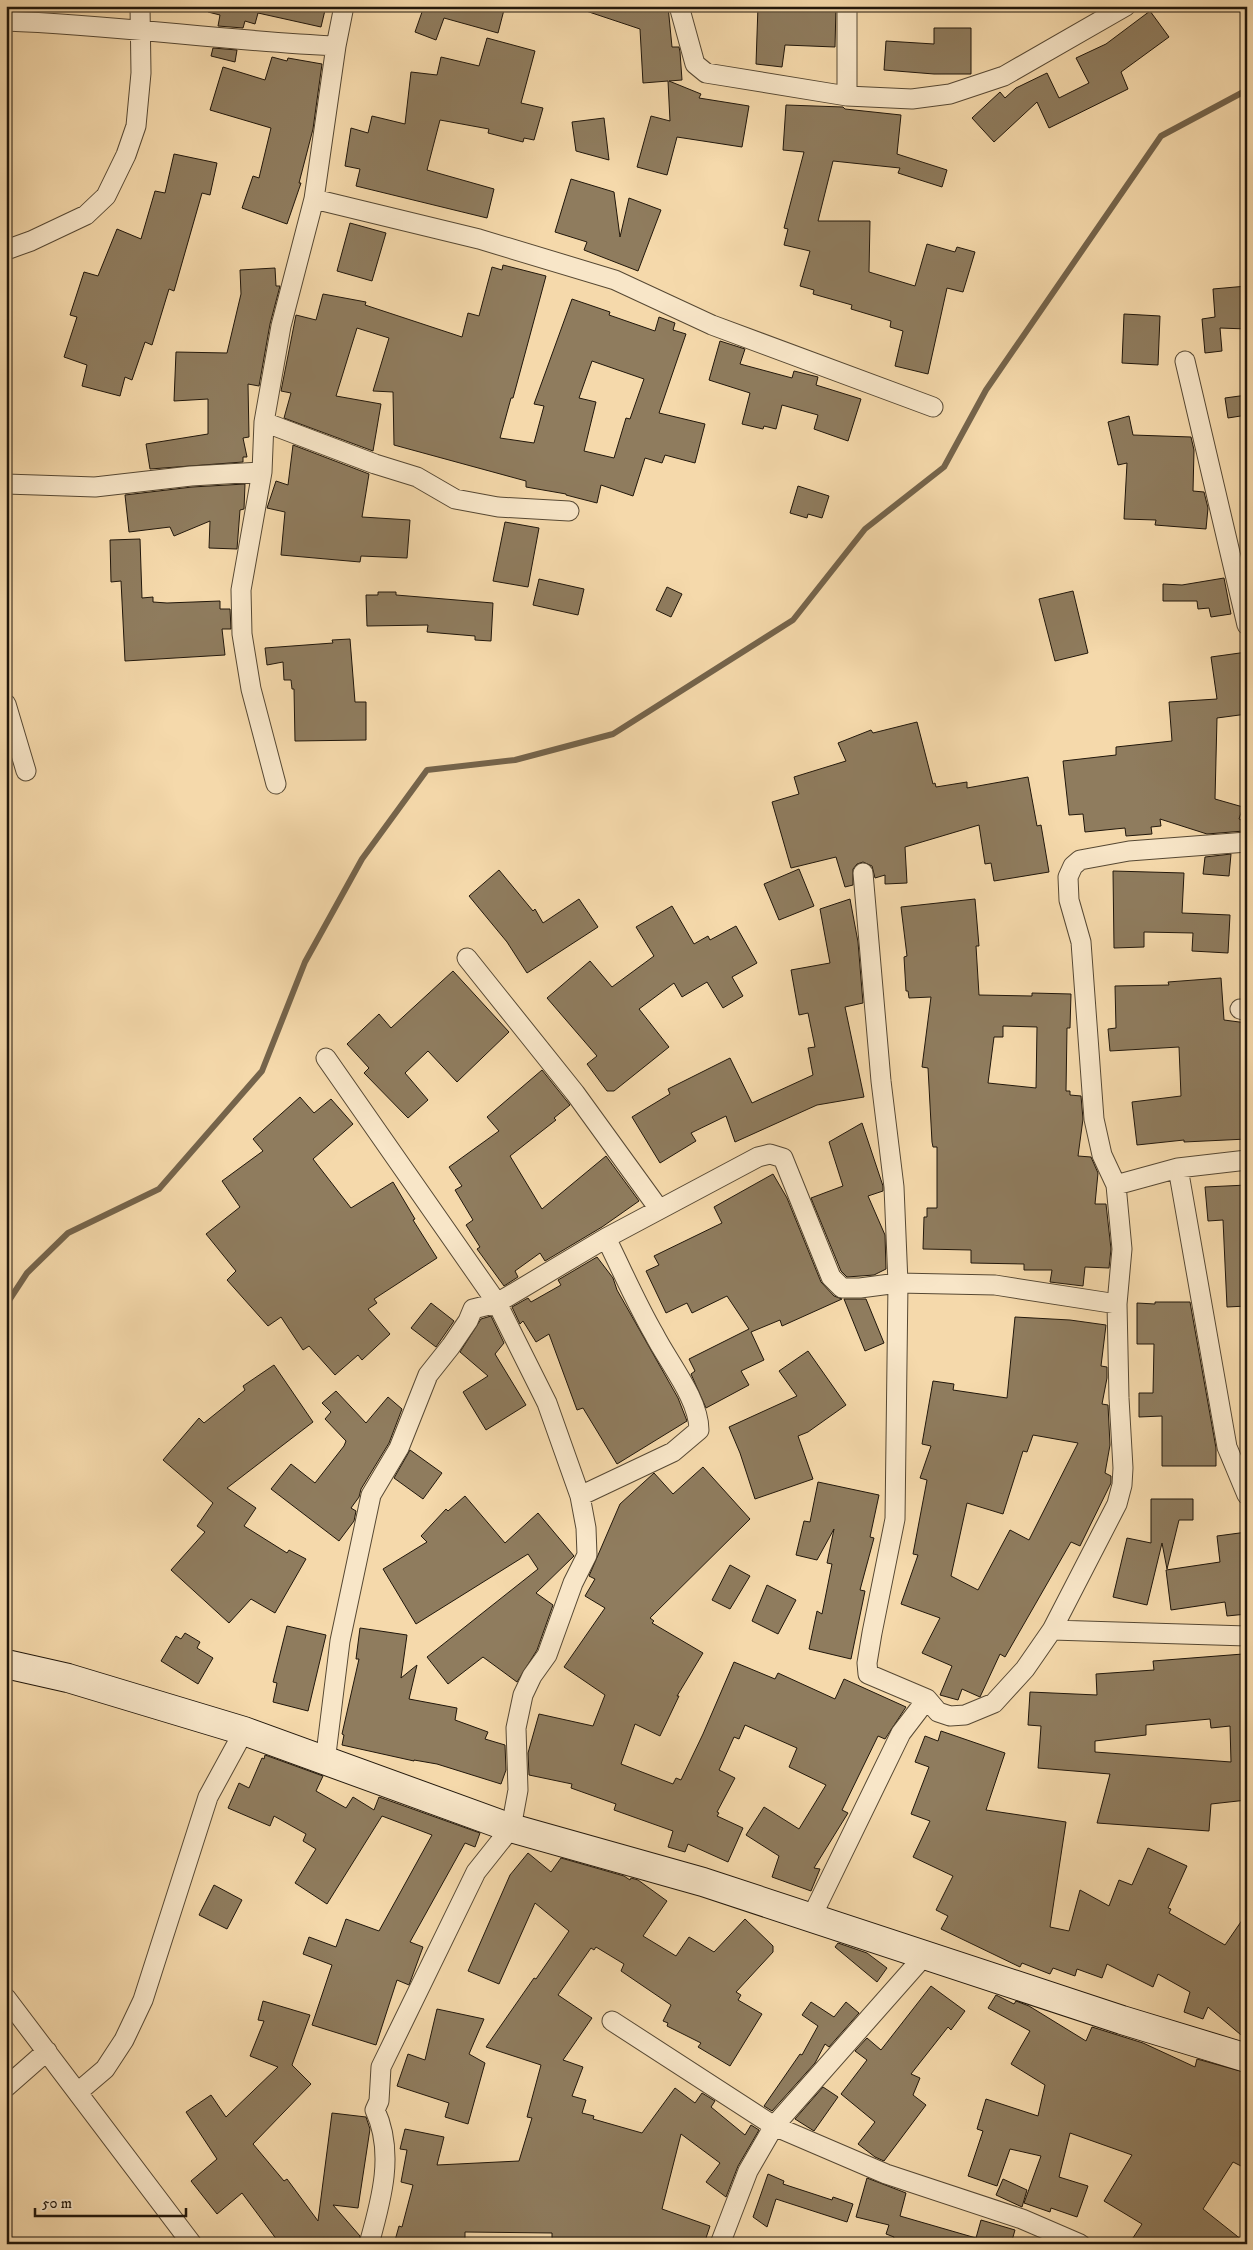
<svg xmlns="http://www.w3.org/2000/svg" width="1253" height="2250" font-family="'IM FELL DW Pica',serif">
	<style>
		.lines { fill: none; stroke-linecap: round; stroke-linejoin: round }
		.stream { stroke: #75644b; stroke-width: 6 }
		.building { fill: #8f7c5e; stroke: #21170b; fill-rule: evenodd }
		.street-casing { stroke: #564833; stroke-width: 21 }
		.secondary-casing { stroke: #21170b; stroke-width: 30 }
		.street { stroke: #f8e6c8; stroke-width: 19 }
		.secondary { stroke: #f8e6c8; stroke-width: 28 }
	</style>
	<rect width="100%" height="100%" fill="#f5d9ab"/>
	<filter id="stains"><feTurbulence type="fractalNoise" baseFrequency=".004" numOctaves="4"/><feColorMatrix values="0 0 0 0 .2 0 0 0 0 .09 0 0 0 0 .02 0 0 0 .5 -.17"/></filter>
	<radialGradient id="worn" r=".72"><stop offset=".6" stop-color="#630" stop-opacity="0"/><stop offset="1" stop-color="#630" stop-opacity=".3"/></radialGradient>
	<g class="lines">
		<!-- stream -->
		<path class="stream" d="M6 1305 27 1273 68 1233 159 1189 262 1071 305 962 362 859 427 770 515 760 613 734 793 620 865 529 944 467 986 390 1161 136 1247 90"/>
	</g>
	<!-- building -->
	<path class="building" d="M209 6H326L321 27 258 13 255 24 245 21 243 28 218 26 220 15 208 12Z
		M421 6H505L498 33 444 18 436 40 415 32 422 12 420 11Z
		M581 6H668L672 47H679L680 52 682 80 669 81 701 94 699 98 749 106 742 147 677 137 667 175 637 167 651 116 670 121 668 81 643 83 640 29 580 9Z
		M758 6H836L835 47 785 45 782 67 756 64Z
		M1150 11 1169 37 1121 72 1128 89 1049 128 1037 102 994 142 972 118 1000 92 1005 98 1016 88 1047 73 1059 98 1089 83 1076 58 1106 44Z
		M934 28H971V74H934L884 70 886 41 934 44Z
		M487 38 535 51 521 103 543 108 534 140 524 138 523 142 488 133 489 129 440 120 427 170 494 189 487 218 356 186 360 169 345 166 351 128 368 133 372 116 405 124 411 72 437 75 441 57 479 66Z
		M213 48 237 50 235 62 211 56Z
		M272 57 287 61 288 58 322 64 313 129 299 183H301L287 224 242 208 253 176 259 178 271 128 210 110 223 67 265 80Z
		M786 105 843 107 845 109 901 115 897 154 947 170 942 187 898 173 900 168 833 161 818 221H870L869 272 915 286 927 244 955 252 957 247 975 252 963 292 947 288 928 374 895 366 903 331 890 327 891 321 851 309 852 305 813 294 814 290 800 286 810 251 784 245 788 229 784 228 804 152 783 150Z
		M604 118 609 160 576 151 572 122Z
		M174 154 217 163 210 195 202 193 174 291 169 289 152 345 145 342 132 380 125 377 120 396 82 386 87 365 64 357 77 317 70 315 84 272 98 276 117 229 141 239 155 191 165 193Z
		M571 179 614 192 620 237 629 198 661 210 638 271 584 250 587 242 555 232Z
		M350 223 386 233 372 281 337 271Z
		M503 265 546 276 513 398H511L500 438 534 443 544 406 534 404 572 299 610 312 609 315 655 331 659 317 675 323 673 330 686 334 659 413 705 424 695 463 665 455 662 463 645 458 633 496 601 485 597 503 566 495V494L526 487V481L394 445 393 392 373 391 389 338 357 328 336 396 381 404 373 451 284 418 291 393 281 391 296 315 316 320 323 294 366 302 365 305 462 337 468 313 479 316 492 267 502 270ZM592 361 644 379 630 419 626 418 614 458 584 451 596 402 579 398Z
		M275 268 276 286H280L270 324 259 386 248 384 249 437 243 438 247 457H243V462L150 469 146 444 208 434V399L174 401 176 352 227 353 241 294 240 270Z
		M1247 286V329L1220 328 1222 351 1205 353 1202 319 1215 317 1213 289Z
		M1124 314 1160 316 1158 365 1122 363Z
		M720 341 745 349 740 364 792 378 794 371 818 377 816 385 861 399 848 441 814 429 818 415 782 405 776 429 764 426 763 429 742 424 750 393 709 380Z
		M1247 395V415L1228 418 1225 398Z
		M1129 416 1133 435 1191 437 1194 450 1193 491 1204 492 1208 508 1206 529 1155 525 1156 520 1124 519 1127 463 1118 465 1108 422Z
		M293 445 369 474 362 517 410 520 407 558 361 556 360 562 281 555 285 512 267 508 276 481 288 485Z
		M245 484 244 509 240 510 237 549 209 548 210 521 174 536 170 527 129 532 125 495 192 487Z
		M798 486 829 496 822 518 808 514 807 518 790 513Z
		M505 522 539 528 528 587 493 581Z
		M140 539 142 598 153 597V602L167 603 220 601V609H230L231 629H222L225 655 125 661 121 581 111 582 110 540Z
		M1224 578 1231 614 1211 617 1209 608 1198 609 1197 601H1163V584L1182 585Z
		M539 579 584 589 578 615 533 605Z
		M667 587 682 594 671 617 656 610Z
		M1073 591 1088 653 1055 661 1039 599Z
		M378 592H396V595L493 603 491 641 475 640V636L427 632 428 625 367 626 366 595H378Z
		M350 639 355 702H366V740L295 741 294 689H292L291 680H284L283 662 267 665 265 648 333 643 332 640Z
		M1247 652V714L1217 718 1215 799 1243 807 1239 819 1246 822 1244 831 1207 834 1160 819 1161 826 1151 827 1152 834 1126 836 1125 828 1085 832 1083 814 1069 815 1063 761 1116 755V747L1172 741 1169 702 1217 699 1211 657Z
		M917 722 933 784 935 783 936 787 967 782V788L1028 777 1037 826 1041 825 1049 872 994 881 991 863 985 864 979 825 905 847 907 883 885 884V875L875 878 872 866 863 862 857 864 853 869V885L845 887 836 857 791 868 772 802 799 794 794 777 846 761 838 743 871 730 873 733Z
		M1231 854 1229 876 1203 874 1205 857Z
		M799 869 814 906 779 920 764 884Z
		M499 870 533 911 535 909 543 923 579 899 598 927 527 973 507 942 469 896Z
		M1113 871 1184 873 1182 913 1230 915 1228 953 1192 951 1193 933 1144 932V947L1114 948Z
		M850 899 858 942 863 1003 845 1007 864 1097 817 1105 735 1142 726 1116 691 1133 696 1141 660 1163 632 1117 670 1094 668 1089 730 1058 752 1103 813 1075 808 1048 815 1047 808 1013 799 1015 791 970 830 963 820 909Z
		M975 899 979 946H976L979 995 1032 996V993L1071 994 1070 1028H1067L1066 1091H1070V1095L1081 1096 1083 1119 1078 1156 1091 1157 1098 1173 1095 1204H1106L1111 1249 1109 1268 1085 1267 1083 1286 1050 1282 1052 1270H1024V1264L971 1263V1250L923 1249 924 1217H927V1208H937V1147H933L932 1142 928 1068 922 1067 931 997 909 998 908 991H906L904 957 907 956 901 907ZM1003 1026 1037 1027 1036 1088 988 1083 994 1037H1003Z
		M672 906 694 944 708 936 710 940 736 926 757 963 732 977 743 996 723 1008 707 982 682 997 674 983 639 1009 669 1047 614 1091H607L587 1064 597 1056 547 998 590 961 612 987 654 956 636 927Z
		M453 971 509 1032 457 1082 428 1051 405 1073 428 1100 408 1118 364 1073 369 1068 347 1044 379 1014 391 1028Z
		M1221 978 1224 1020 1247 1023V1139L1184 1142V1140L1137 1145 1132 1102 1181 1096 1179 1047 1110 1051 1108 1029 1116 1028 1115 986 1169 985 1168 982Z
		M542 1070 570 1105 554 1118 556 1120 510 1156 542 1209 606 1156 639 1201 602 1227 545 1261 540 1253 515 1271 518 1277 504 1286 477 1249 480 1247 466 1225 473 1220 455 1190 462 1186 449 1167 499 1131 487 1117Z
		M300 1097 314 1113 331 1099 353 1124 313 1159 351 1208 393 1182 415 1219 413 1220 437 1258 374 1299 377 1303 368 1309 390 1334 362 1360 358 1355 335 1375 309 1346 303 1350 281 1317 268 1326 227 1280 236 1271 206 1234 240 1207 222 1181 263 1151 253 1139Z
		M862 1123 883 1186V1191L868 1196 885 1235 886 1269 874 1275 847 1277 841 1271 811 1198 843 1186 829 1142Z
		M773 1174 787 1198 821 1282 834 1296 842 1299 782 1326 780 1320 751 1332 764 1360 741 1371 749 1385 706 1408 691 1374 695 1371 689 1359 749 1329 727 1296 692 1313 687 1303 666 1313 646 1271 659 1265 654 1256 722 1223 714 1207Z
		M1247 1185V1306L1227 1307 1223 1220 1208 1221 1205 1187Z
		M597 1257 613 1278 617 1290 678 1398 687 1421 617 1464 583 1408 577 1410 549 1334 536 1342 523 1321 520 1324 512 1307 528 1298 531 1302 561 1285 558 1280Z
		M844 1299H866L884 1343 865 1351Z
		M1155 1302H1190L1216 1448V1466H1162V1416L1139 1417V1393H1153L1154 1344H1137V1303L1155 1304Z
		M431 1303 454 1321 436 1347 411 1328Z
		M491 1316 504 1343 495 1354 526 1405 486 1430 463 1392 488 1376 460 1352 481 1319Z
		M1015 1317 1070 1320 1106 1325 1101 1366 1107 1367V1378L1102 1404 1108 1405 1110 1445 1105 1473 1111 1476V1483L1080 1546 1071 1542 1005 1657 1000 1654 980 1697 962 1689 958 1700 940 1695 952 1666 922 1653 940 1618 901 1604 918 1555 913 1554 927 1480 920 1478 931 1446 922 1444 933 1381 954 1384 953 1390 1007 1398ZM1033 1435 1078 1443 1029 1540 1010 1530 978 1590 951 1576 967 1503 1003 1514 1023 1451 1027 1452Z
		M808 1351 846 1405 808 1432 798 1436 813 1479 755 1499 740 1453 729 1427 797 1396 779 1371Z
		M274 1365 313 1422 227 1488 256 1508 244 1526 287 1553 289 1550 306 1559 275 1613 251 1599 229 1623 171 1570 205 1532 197 1526 213 1503 163 1460 199 1418 204 1423 245 1390 243 1386Z
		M336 1391 366 1423 388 1397 402 1409 389 1443 361 1489 359 1497 351 1508 356 1511 354 1521 339 1541 271 1489 291 1464 315 1483 344 1446 346 1441 325 1419 331 1412 322 1403Z
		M410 1450 442 1473 423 1499 394 1478Z
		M703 1467 750 1519 650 1618 654 1621 652 1623 703 1653 677 1696H679L660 1736 635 1724 621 1764 673 1784 676 1778 681 1780 703 1734 734 1662 775 1679 778 1673 835 1699 844 1679 906 1707 885 1739 878 1736 842 1810 848 1813 814 1868 820 1869 811 1891 772 1877 779 1856 746 1835 764 1807 799 1829 826 1785 789 1767 797 1748 745 1725 739 1739 734 1737 719 1770 735 1778 717 1812 719 1813 717 1816 743 1828 728 1862 688 1844 685 1852 668 1847 673 1831 614 1810 616 1804 571 1788 572 1784 529 1775 528 1753 539 1714 593 1726 605 1695 564 1667 605 1608 585 1596 595 1579 589 1576 620 1504 654 1473 673 1494Z
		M818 1482 879 1495 870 1537 874 1538 860 1590 865 1591 851 1659 809 1649 817 1611 822 1614 832 1564 827 1563 834 1529 817 1560 796 1555 804 1521 810 1522Z
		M465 1496 505 1543 538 1513 574 1556 536 1593 553 1605 537 1650 517 1682 483 1657 448 1684 427 1657 538 1569 528 1554 416 1624 383 1569 427 1542 421 1536 446 1509 448 1511Z
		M1151 1499H1193V1520H1179L1167 1569 1162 1543 1147 1605 1113 1597 1127 1538 1151 1543Z
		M1247 1532V1614L1227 1616 1225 1602 1171 1610 1166 1570 1220 1562 1217 1536Z
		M730 1565 750 1576 730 1609 712 1600Z
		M767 1585 796 1600 778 1634 752 1621Z
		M287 1626 326 1635 308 1711 273 1702 277 1683 273 1682Z
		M360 1628 407 1635 401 1678 417 1665 409 1699 457 1708 455 1720 488 1732 485 1739 505 1745 506 1770 501 1784 437 1764 414 1760V1761L342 1745 344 1735 342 1734 359 1659H356Z
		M185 1633 200 1642 197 1648 213 1658 198 1684 161 1661 176 1636 181 1639Z
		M1243 1654 1247 1689V1800L1211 1804 1209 1831 1097 1823 1110 1774 1038 1768 1041 1726 1028 1725 1030 1692 1097 1695 1096 1674 1154 1670 1153 1661ZM1210 1719 1211 1728 1230 1726 1231 1762 1095 1752V1741L1146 1735V1725Z
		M941 1731 1005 1753 986 1810 1066 1822 1050 1927 1069 1931 1080 1890 1109 1906 1119 1880 1132 1885 1148 1848 1187 1866 1168 1908 1171 1909 1169 1913 1225 1945 1247 1913V2040L1208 2007 1203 2019 1184 2012 1190 1992 1158 1974 1153 1987 1107 1964 1102 1978 1077 1969 1075 1976 1053 1968 1050 1974 1022 1963 1020 1967 941 1929 948 1916 936 1910 953 1876 913 1857 930 1821 911 1814 929 1767 915 1762 925 1736 938 1741Z
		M265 1755 323 1776 316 1791 346 1808 353 1797 374 1810 379 1797 480 1833 475 1847 465 1843 410 1942 423 1947 409 1985 397 1980 376 2045 312 2025 332 1965 303 1954 309 1937 336 1947 346 1919 379 1931 432 1835 382 1816 327 1904 295 1883 316 1849 303 1841 306 1834 274 1816 270 1826 228 1808 239 1783 249 1788 262 1758 264 1759Z
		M528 1853 551 1872 561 1858 624 1876 630 1880 631 1878 638 1880 667 1901 643 1936 676 1956 689 1937 714 1952 745 1919 773 1946V1952L736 1992 741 1995 738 2000 762 2014 730 2066 698 2047 701 2043 667 2026 668 2023 663 2021 671 2005 621 1971 624 1964 596 1947 594 1950 591 1948 558 1995 592 2018 563 2060 583 2067 572 2096 586 2100 582 2113 594 2116 593 2119 642 2133 675 2088 695 2103 702 2093 715 2101 711 2107 745 2135 751 2125 759 2130 738 2166 726 2197 706 2182 720 2163 681 2134 662 2209 710 2226 704 2244H552V2233L465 2232V2244H394L399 2226 402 2227 413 2185 401 2182 407 2150 400 2149 405 2129 444 2137 437 2165 519 2161 532 2118 527 2117 541 2065 486 2047 534 1978 536 1979 569 1931 535 1903 499 1984 468 1971 510 1875Z
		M214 1885 242 1900 227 1929 199 1915Z
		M838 1943 867 1953 887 1968 877 1982 835 1947Z
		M931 1986 965 2011 951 2030 948 2027 911 2074 920 2078 913 2095 926 2105 884 2161 875 2157 858 2144 875 2122 841 2094 867 2060 855 2051 867 2038 881 2050Z
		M996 1995 1014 2004 1016 2001 1029 2006 1086 2041 1092 2027 1143 2043 1195 2067 1197 2059 1247 2073V2169L1233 2162 1203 2209 1247 2244H1129L1142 2224 1104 2201 1132 2155 1070 2133 1059 2177 1088 2186 1077 2217 1051 2208 1050 2212 1024 2203 1041 2156 1010 2149 997 2186 968 2176 983 2131 977 2129 986 2099 1038 2116 1045 2085 1011 2064 1030 2031 988 2008Z
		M263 2001 310 2015 292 2065 311 2084 253 2144 284 2181 287 2179 318 2221 332 2113 366 2117 370 2129 358 2208 333 2205 360 2236 358 2244H280L242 2193 217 2214 191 2181 217 2159 186 2112 211 2095 226 2117 278 2067 250 2056 264 2021 258 2020Z
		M811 2002 834 2017 846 2002 859 2013 829 2047 825 2044 815 2063 772 2111 764 2106 800 2054 802 2055 818 2026 802 2015Z
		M437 2009 484 2019 469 2054 485 2063 468 2124 445 2117 449 2103 397 2086 408 2054 425 2060Z
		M823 2087 838 2097 814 2131 795 2119Z
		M768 2174 784 2181 783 2184 832 2200 833 2197 853 2204 847 2222 776 2199 767 2227 753 2217Z
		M867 2178 906 2193 900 2216 976 2238 981 2220 1015 2230 1011 2244H892L894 2237 886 2234 889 2225 856 2217Z
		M1003 2179 1027 2190 1022 2207 996 2195Z"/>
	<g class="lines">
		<!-- street casing -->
		<g class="street-casing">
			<path id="street" d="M679 6 695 64 706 73 847 96 912 99 950 94 1004 76 1126 6
				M847 6V96
				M6 21C116 25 226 41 336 46
				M314 199 479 239 615 280 712 325 933 407
				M6 250 31 241 86 215 106 196 126 155 136 126 141 73 140 6
				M1185 361 1247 625
				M264 422 375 464 417 477 455 499 498 507 569 511
				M6 484 95 487 191 476 262 472
				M6 704 26 771
				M276 784 251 689 242 634 241 590 262 472 264 422 281 326 314 199 336 46 344 6
				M863 873 881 1081 894 1187 898 1283 895 1519 872 1633 867 1663 868 1674 927 1699 938 1712 950 1716 965 1715 994 1703 1025 1669 1052 1630 1117 1504 1122 1485 1123 1468 1119 1398 1117 1304 1122 1249 1116 1185 1102 1155 1094 1119 1081 942 1069 900 1068 877 1073 866 1080 860 1129 851 1247 842
				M467 958 575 1093 659 1209
				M1240 1009 1247 1011
				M326 1058 497 1303 547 1403 580 1496 586 1528 587 1555 573 1583 547 1655 532 1676 523 1695 516 1728 518 1790 511 1828 476 1872 381 2067 379 2101 375 2110C395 2153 381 2201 369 2244
				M1178 1168 1227 1447 1247 1495
				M1116 1185 1178 1168 1247 1160
				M580 1496 673 1452 699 1430C699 1399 668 1362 654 1334 636 1303 622 1270 606 1238
				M1052 1630 1247 1636
				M325 1762 340 1641 371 1495 399 1448 428 1375 451 1346 468 1321 473 1309 497 1303 606 1238 758 1157 770 1154 783 1158 831 1277 842 1288H860L898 1283 995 1285 1117 1304
				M811 1918 901 1733 927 1699
				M6 1998 192 2244
				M612 2021 774 2126 886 2174 1022 2219 1080 2244
				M6 2087 47 2051
				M78 2092 105 2069 124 2040 143 2000 208 1797 244 1731
				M720 2244 748 2171 774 2126 925 1955"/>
		</g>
		<!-- secondary casing -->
		<g class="secondary-casing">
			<path id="secondary" d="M6 1664 68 1678 244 1731 511 1828 703 1882 1122 2020 1247 2058"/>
		</g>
		<!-- street -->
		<use href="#street" class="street"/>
		<!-- secondary -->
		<use href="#secondary" class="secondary"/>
	</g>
	<!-- margin -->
	<rect width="1253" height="2250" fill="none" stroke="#f5d9ab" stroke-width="25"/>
	<rect x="8" y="8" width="1238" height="2235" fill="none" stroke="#21170b" stroke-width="2.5"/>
	<rect x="12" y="12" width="1228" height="2225" fill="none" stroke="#21170b"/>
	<!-- scale -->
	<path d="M35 2208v8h151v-8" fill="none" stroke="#21170b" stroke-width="2.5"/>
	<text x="42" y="2208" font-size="15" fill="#21170b" stroke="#f8e6c8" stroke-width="4" paint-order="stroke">50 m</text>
	<rect width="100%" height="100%" filter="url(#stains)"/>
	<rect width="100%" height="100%" fill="url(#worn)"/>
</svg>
